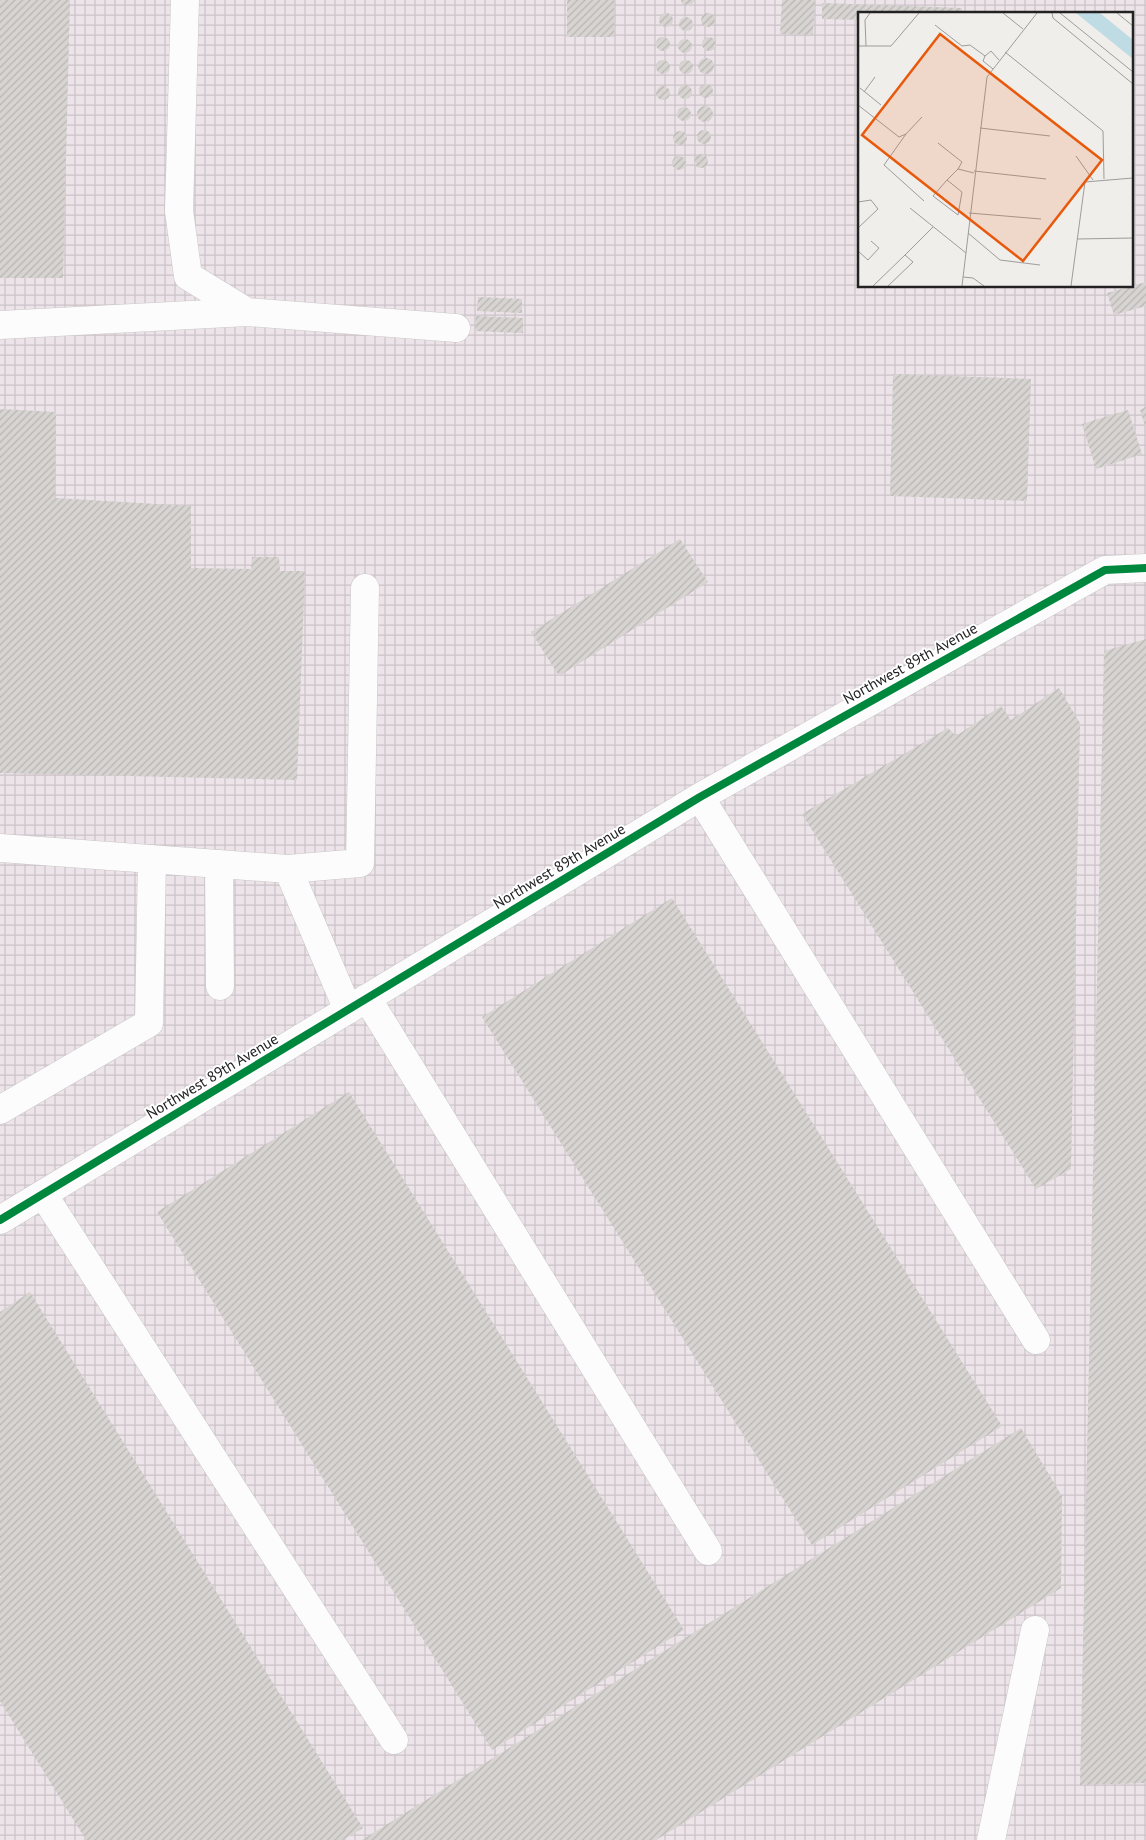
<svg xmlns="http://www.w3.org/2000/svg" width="1146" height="1840" font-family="'PT Sans',sans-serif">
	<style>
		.industrial { fill: url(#industrial-grid); fill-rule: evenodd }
		.building { fill: url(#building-hatch) }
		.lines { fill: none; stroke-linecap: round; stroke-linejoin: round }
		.minor-casing { stroke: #c9c8c7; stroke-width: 29 }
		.minor { stroke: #fdfcfc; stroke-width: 28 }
		.cycleway-casing { stroke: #fff; stroke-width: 11 }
		.cycleway { stroke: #00873e; stroke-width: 8 }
		.labels { text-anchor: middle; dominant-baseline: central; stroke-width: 4; stroke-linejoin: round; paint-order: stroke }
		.street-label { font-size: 15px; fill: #222; stroke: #fff }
		.inset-road { fill: none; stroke: #9e9c9b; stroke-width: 1 }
		.view { fill: #e8590c; fill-opacity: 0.15; stroke: #e8590c; stroke-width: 2.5 }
		.inset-edge { fill: none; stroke: #222; stroke-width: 2.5 }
	</style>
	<defs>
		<pattern id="industrial-grid" width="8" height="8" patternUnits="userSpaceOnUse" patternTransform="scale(1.25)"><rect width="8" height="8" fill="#ede4e9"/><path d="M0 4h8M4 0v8" fill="none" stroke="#cbc3c8"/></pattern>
		<pattern id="building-hatch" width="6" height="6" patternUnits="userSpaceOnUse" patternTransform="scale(1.25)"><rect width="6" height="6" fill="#d7d4d2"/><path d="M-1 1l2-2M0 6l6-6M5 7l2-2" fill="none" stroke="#b8b6b4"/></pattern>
	</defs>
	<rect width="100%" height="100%" fill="#f0eeeb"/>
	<!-- industrial -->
	<path class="industrial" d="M0 0H1146V1840H0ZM860 14H1132V286H860Z"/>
	<!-- building -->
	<path class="building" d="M0 0H70L63 278H0Z
		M567 0H614V37H567Z
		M681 0H695L691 5 688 6 682 4Z
		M782 0H815L813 35 780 34Z
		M822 3 962 8 961 14H860V20L822 19Z
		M701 20a7 7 0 1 1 14 0a7 7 0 1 1-14 0Z
		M659 20a7 7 0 1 1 14 0a7 7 0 1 1-14 0Z
		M679 24a7 7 0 1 1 14 0a7 7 0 1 1-14 0Z
		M702 44a7 7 0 1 1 14 0a7 7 0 1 1-14 0Z
		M656 44a7 7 0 1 1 14 0a7 7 0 1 1-14 0Z
		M678 46a7 7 0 1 1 14 0a7 7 0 1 1-14 0Z
		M698 66a8 8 0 1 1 16 0a8 8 0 1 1-16 0Z
		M656 67a7 7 0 1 1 14 0a7 7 0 1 1-14 0Z
		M679 67a7 7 0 1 1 14 0a7 7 0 1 1-14 0Z
		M699 91a7 7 0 1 1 14 0a7 7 0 1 1-14 0Z
		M678 92a7 7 0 1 1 14 0a7 7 0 1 1-14 0Z
		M656 93a7 7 0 1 1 14 0a7 7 0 1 1-14 0Z
		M697 114a8 8 0 1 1 16 0a8 8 0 1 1-16 0Z
		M677 114a7 7 0 1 1 14 0a7 7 0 1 1-14 0Z
		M697 137a7 7 0 1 1 14 0a7 7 0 1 1-14 0Z
		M673 138a7 7 0 1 1 14 0a7 7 0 1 1-14 0Z
		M694 161a7 7 0 1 1 14 0a7 7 0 1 1-14 0Z
		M672 163a7 7 0 1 1 14 0a7 7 0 1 1-14 0Z
		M1146 282V306L1114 315 1107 293Z
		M478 297 522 299V313L477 311Z
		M476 316 523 318V333L475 331Z
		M893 374 1031 379 1027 501 890 496Z
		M1146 407V429L1140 410Z
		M0 409 56 412 55 498 191 506V568L251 569 252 557H279L280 571H305L297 780 0 773Z
		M1128 410 1142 454 1096 469 1082 424Z
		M680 539 708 582 559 676 531 632Z
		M1146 639V1783L1080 1785 1104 651Z
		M1059 688 1080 723 1071 1169 1036 1189 802 814 948 728 956 736 1001 706 1011 720Z
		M672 898 1002 1426 812 1545 482 1017Z
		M349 1092 684 1630 492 1750 157 1212Z
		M30 1292 363 1828 343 1840H86L0 1701V1578L1 1577 0 1575V1312Z
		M1021 1428 1062 1496 1061 1588 656 1840H362Z"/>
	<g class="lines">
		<!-- minor casing -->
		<g class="minor-casing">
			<path id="minor" d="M185 0 179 211 188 276 247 312 456 328
				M0 325 247 312
				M700 797 1036 1340
				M0 848 288 869
				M219 864 220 986
				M367 998 708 1551
				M348 1010 288 869 360 863 365 588
				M0 1110 149 1023 152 859
				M43 1194 394 1740
				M0 1220 700 797 1105 570 1146 568
				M991 1840 1035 1630"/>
		</g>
		<!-- minor -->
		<use href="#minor" class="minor"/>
		<!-- cycleway casing -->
		<g class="cycleway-casing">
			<path id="cycleway" d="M0 1220 700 797 1105 570 1146 568"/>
		</g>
		<!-- cycleway -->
		<use href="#cycleway" class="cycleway"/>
	</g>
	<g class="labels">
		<!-- street labels -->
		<g class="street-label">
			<text transform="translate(910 663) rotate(-29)">Northwest 89th Avenue</text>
			<text transform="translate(559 866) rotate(-31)">Northwest 89th Avenue</text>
			<text transform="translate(212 1076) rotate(-31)">Northwest 89th Avenue</text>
		</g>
	</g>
	<!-- overview -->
	<g transform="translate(858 12)">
		<rect width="275" height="275" fill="#f0eeeb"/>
		<path d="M218 1H242L275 28V47Z" fill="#bfdbe3"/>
		<path class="inset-road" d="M145 1 165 17M194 1 195 6 275 72M202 1 275 60M259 1 275 14M77 13 104 34 112 33 127 44 133 39 141 48M0 34H33L61 1M8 34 7 8 12 1M147 40 245 119 246 167M127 44 125 49 135 57M2 76 23 93M6 80 17 65M0 93 41 125 48 122 64 105M122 116 192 124M48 122 26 153 66 189M80 131 104 150 100 157 116 161M218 144 235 168M116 159 188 167M89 168 104 180 100 203 75 184 89 168 100 157M0 190 13 188 20 197 0 216M52 196 108 241M111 201 183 207M110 221 142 248 182 253M219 227 275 226M0 239 10 248 21 236 13 229M47 243 75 215M105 265 115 266 126 274M15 274 47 243 55 250 30 274M104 274 129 65 179 1M213 274 227 170 275 166"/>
		<path class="view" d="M82 22 244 148 165 249 4 123Z"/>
		<rect width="275" height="275" class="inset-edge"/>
	</g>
</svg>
